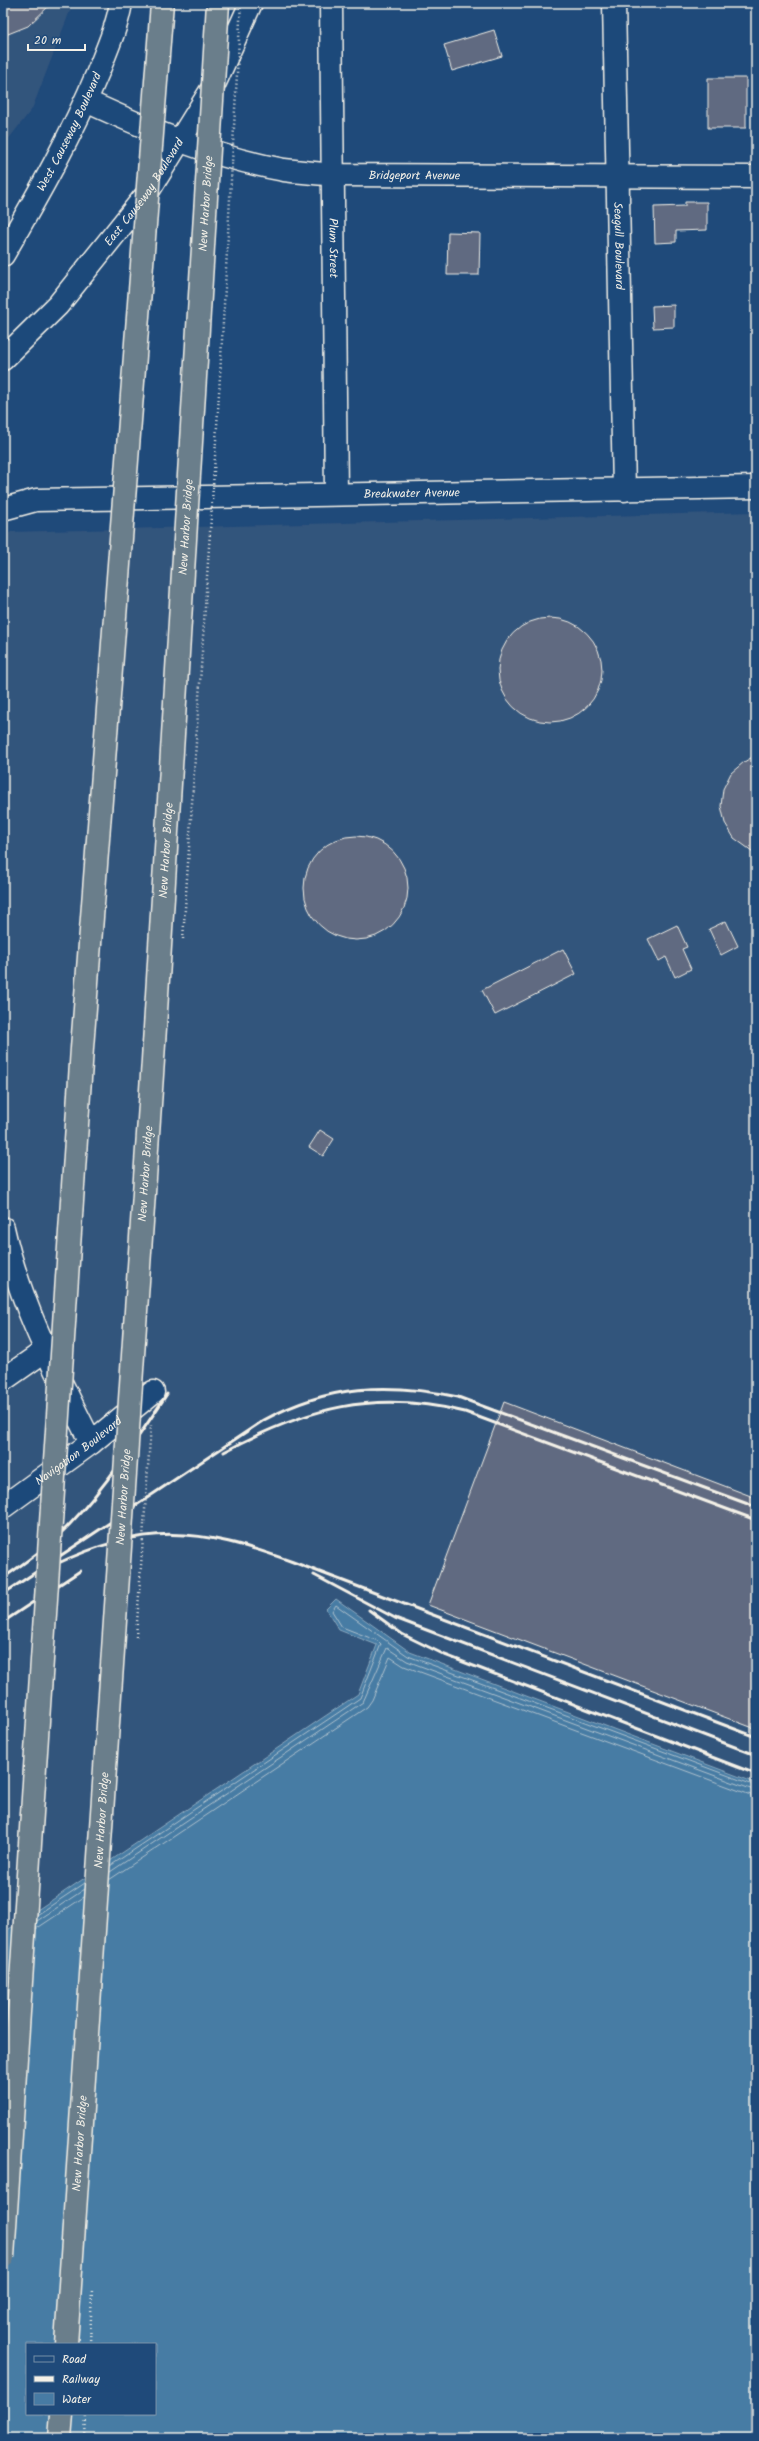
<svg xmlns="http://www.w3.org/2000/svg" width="759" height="2441" font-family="Kalam,sans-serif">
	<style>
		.built { fill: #33547c }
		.water { fill: #477ba4; stroke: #8caabf; fill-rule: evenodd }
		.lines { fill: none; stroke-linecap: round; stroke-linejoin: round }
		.shore { stroke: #afc2cd; stroke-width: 1 }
		.building { fill: #616b81; stroke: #f4f1e8 }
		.minor-casing { stroke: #f4f1e8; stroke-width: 25 }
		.highway-casing { stroke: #f4f1e8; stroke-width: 25 }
		.path { stroke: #f4f1e8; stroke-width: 2.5; stroke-dasharray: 1 3; stroke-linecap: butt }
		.minor { stroke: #1f4a7a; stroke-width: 22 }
		.highway { stroke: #6b7e8b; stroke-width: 22 }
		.rail { stroke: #f4f1e8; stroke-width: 3 }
		.highway-bridge-casing { stroke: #f4f1e8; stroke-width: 25; stroke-linecap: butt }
		.path-bridge { stroke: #f4f1e8; stroke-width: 2.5; stroke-dasharray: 1 3; stroke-linecap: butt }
		.highway-bridge { stroke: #6b7e8b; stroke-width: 22 }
		.labels { text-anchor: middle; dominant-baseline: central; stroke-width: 3; stroke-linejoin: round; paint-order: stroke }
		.street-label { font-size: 12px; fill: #f4f1e8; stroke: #1f4a7a }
	</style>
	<rect width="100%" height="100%" fill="#1f4a7a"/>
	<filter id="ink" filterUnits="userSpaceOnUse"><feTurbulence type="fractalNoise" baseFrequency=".025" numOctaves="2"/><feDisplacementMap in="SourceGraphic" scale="8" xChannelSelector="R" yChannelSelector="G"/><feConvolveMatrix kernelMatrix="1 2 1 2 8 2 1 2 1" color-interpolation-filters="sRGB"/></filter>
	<g filter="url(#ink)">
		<!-- built -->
		<path class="built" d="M3 3H73L32 109 3 146Z
			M756 512V1783L410 1652 335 1599 339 1630 377 1645 358 1694 3 1933V537L11 532Z"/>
		<!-- water -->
		<path class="water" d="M336 1599 410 1652 756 1783V2438H3V1933L358 1694 377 1645 339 1630 326 1609ZM27 2344H155V2414H27Z"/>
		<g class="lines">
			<!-- shore -->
			<path class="shore" d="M110 1866 360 1698 381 1644 378 1641 342 1627 332 1611 336 1605 408 1656 756 1786
				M110 1872 363 1702 387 1648 407 1661 756 1791
				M109 1880 367 1707 372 1700 390 1657 404 1666 756 1797
				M37 1915 85 1883
				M37 1921 85 1889
				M36 1929 84 1897"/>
		</g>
		<!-- building -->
		<path class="building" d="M3 3H52L28 26 3 36Z
			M494 30 502 56 452 71 444 45Z
			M708 78H746V128H708Z
			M685 202H707V230L676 231V242L655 243 654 207 685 206Z
			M448 232 480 233 479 275H447Z
			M674 305V327L653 328 652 306Z
			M498 670a52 52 0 1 1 104 0a52 52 0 1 1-104 0Z
			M756 755V854L734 838 725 823 721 806 723 789 731 773 744 762Z
			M304 888a52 52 0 1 1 104 0a52 52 0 1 1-104 0Z
			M726 921 738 946 721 955 709 929Z
			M677 925 687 947 682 949 691 969 675 977 666 957 659 961 648 939Z
			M563 949 576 974 495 1015 482 990Z
			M320 1130 334 1139 323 1156 309 1147Z
			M504 1402 756 1498V1729L428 1605Z"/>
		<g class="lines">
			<!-- minor casing -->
			<g class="minor-casing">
				<g id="minor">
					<path id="s1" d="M331 3 336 494"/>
					<path id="s2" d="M614 3 624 490"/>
					<path id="s3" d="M86 101C149 130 216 158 284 170 300 172 317 173 333 175L756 177"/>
					<path id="s4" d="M3 255C38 195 72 135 98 72 107 49 117 27 121 3"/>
					<path id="s5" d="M3 359 58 305 146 195 213 87 251 3"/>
					<path id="s6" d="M3 509 36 500 756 487"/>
					<path d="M3 1228C20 1305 56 1372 91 1443"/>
					<path d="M3 1380 46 1350"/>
					<path id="s7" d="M3 1507 91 1443 153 1392"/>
				</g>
			</g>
			<!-- highway casing -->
			<g class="highway-casing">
				<path id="highway" d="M60 2438 62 2414"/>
			</g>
			<!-- path -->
			<path class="path" d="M85 2438 86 2414"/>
			<!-- minor -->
			<use href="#minor" class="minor"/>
			<!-- highway -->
			<use href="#highway" class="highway"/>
			<!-- rail -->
			<path class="rail" d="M224 1452C306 1408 374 1389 465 1412L756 1520
				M52 1566C145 1522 198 1527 293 1562L756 1737
				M314 1575 395 1618 756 1755
				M3 1578C26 1562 50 1545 70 1524 107 1485 137 1439 167 1394
				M3 1594 264 1420C328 1385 388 1382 458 1397L756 1507
				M369 1610 402 1634 445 1655 756 1774
				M3 1622 80 1571"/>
			<!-- highway-bridge casing -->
			<g class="highway-bridge-casing">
				<g id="highway-bridge">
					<path d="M3 2257 82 1048 162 3"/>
					<path id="s8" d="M66 2344 153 1060 218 3"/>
				</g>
			</g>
			<!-- path-bridge -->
			<path class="path-bridge" d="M183 939 218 411 241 3
				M136 1637 151 1425
				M90 2344 92 2289"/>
			<!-- highway-bridge -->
			<use href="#highway-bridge" class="highway-bridge"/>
		</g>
	</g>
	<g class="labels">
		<!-- street labels -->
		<g class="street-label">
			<text stroke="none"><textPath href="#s4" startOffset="140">West Causeway Boulevard</textPath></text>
			<text stroke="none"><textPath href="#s3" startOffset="341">Bridgeport Avenue</textPath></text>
			<text stroke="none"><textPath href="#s5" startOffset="219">East Causeway Boulevard</textPath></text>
			<text stroke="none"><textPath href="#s8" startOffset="2145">New Harbor Bridge</textPath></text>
			<text stroke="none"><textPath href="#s2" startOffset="243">Seagull Boulevard</textPath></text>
			<text stroke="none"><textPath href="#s1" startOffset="245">Plum Street</textPath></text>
			<text stroke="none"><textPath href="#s6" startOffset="410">Breakwater Avenue</textPath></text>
			<text stroke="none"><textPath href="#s8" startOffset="1821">New Harbor Bridge</textPath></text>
			<text stroke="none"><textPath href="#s8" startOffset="1497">New Harbor Bridge</textPath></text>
			<text stroke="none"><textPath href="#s8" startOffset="1173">New Harbor Bridge</textPath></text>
			<text stroke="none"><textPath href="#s7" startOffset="94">Navigation Boulevard</textPath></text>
			<text stroke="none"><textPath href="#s8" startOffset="849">New Harbor Bridge</textPath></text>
			<text stroke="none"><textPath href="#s8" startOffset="525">New Harbor Bridge</textPath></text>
			<text stroke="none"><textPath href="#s8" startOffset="201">New Harbor Bridge</textPath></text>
		</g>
	</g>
	<!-- margin -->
	<rect width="759" height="2441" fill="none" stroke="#1f4a7a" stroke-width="16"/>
	<rect x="8" y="8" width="743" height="2425" fill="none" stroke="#f4f1e8" stroke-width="1.5" filter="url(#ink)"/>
	<!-- legend -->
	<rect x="26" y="2343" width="130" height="72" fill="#1f4a7a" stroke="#748da6"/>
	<rect x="34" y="2356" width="20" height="6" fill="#1f4a7a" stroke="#748da6"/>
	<text x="62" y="2363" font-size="12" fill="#f4f1e8">Road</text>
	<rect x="34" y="2376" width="20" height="6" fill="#f4f1e8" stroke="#748da6"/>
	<text x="62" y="2383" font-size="12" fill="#f4f1e8">Railway</text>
	<rect x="34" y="2393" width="20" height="12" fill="#477ba4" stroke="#748da6"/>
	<text x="62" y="2403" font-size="12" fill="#f4f1e8">Water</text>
	<!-- scale -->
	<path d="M28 44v6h57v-6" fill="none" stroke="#f4f1e8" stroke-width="2"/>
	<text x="34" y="44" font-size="12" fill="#f4f1e8" stroke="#1f4a7a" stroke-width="3" paint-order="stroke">20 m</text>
</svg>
